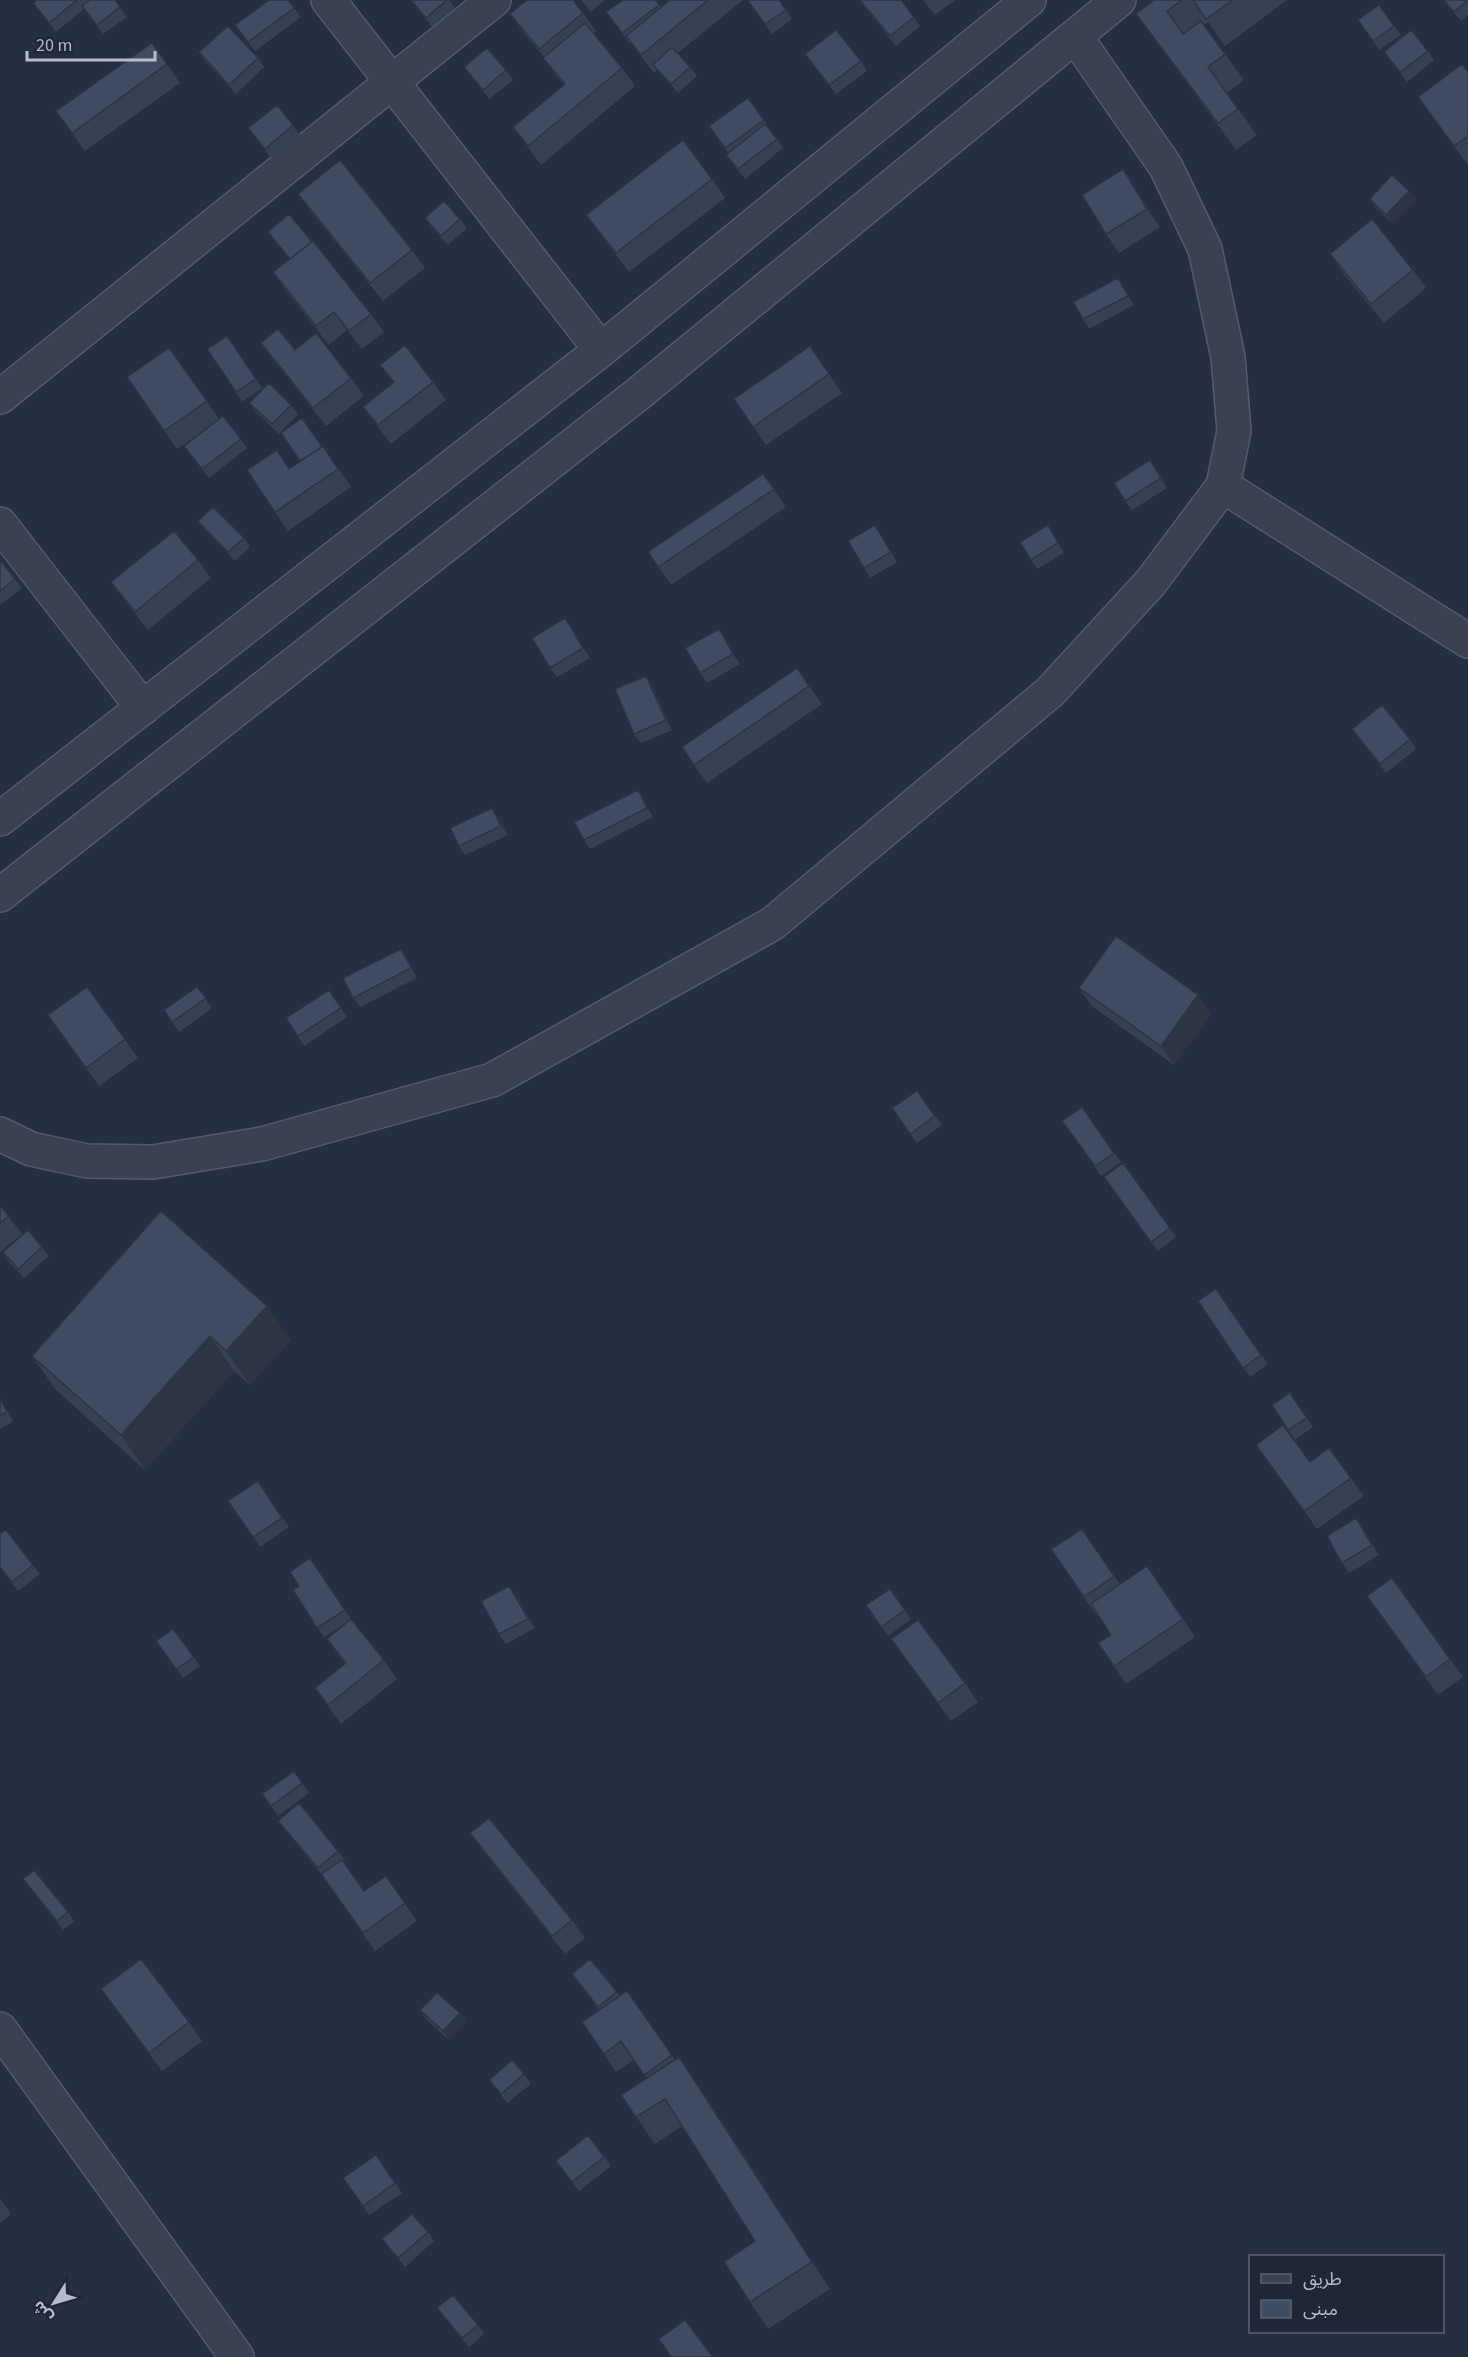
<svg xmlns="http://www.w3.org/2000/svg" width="1468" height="2357" font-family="'Source Sans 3','Noto Sans Arabic',sans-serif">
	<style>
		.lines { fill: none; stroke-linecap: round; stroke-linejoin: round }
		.street-casing { stroke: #545c6c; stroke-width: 36 }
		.street { stroke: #394152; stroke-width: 33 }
		.wall { fill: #374154 }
		.shaded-wall { fill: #2d3545 }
		.building { fill: #404c62; stroke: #2d3545; stroke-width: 1.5 }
	</style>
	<rect width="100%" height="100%" fill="#252e42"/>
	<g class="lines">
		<!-- street casing -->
		<g class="street-casing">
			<path id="street" d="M328 0 601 350
				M0 397 494 0
				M1223 486 1468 641
				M0 524 143 708
				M0 819 601 350 1029 0
				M0 895 638 394 1119 0
				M0 1134 31 1149 87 1161 153 1162 262 1144 492 1080 772 924 1050 692 1151 582 1223 486 1234 431 1228 357 1205 249 1166 167 1075 36
				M0 2029 237 2357"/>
		</g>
		<!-- street -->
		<use href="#street" class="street"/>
	</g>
	<!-- wall -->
	<path class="wall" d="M37 0H115L127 17 103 34 84 9 56 32 33 3Z
		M288 0 301 17 255 51 235 25Z
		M411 0H449L455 8 432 27Z
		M581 0H605L591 12Z
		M656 0 661 7 670 0H743L678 53 690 67 697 76 678 93 657 70 654 73 630 42 629 43 606 12Z
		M779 0 792 19 772 34 748 1Z
		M859 0H901L920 26 896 46Z
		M923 0H955L935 15Z
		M1154 0H1287L1225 46 1208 22 1204 25 1244 80 1227 93 1257 135 1236 150 1155 40 1136 14Z
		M1443 0H1468V15L1461 21Z
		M1379 5 1401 35 1379 50 1358 20Z
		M583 13 596 31 593 33 622 68 635 86 541 165 513 127 564 85 556 76 544 57 523 32 510 14Z
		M152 43 180 83 85 151 56 111Z
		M1428 51 1434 60 1407 82 1384 52Z
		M199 52 258 58 264 67 236 94 206 62Z
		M805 54 861 61 867 71 836 94Z
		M464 67 506 70 513 80 489 99Z
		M1468 72V164H1467L1418 97Z
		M748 98 783 148 745 179 726 155 728 153 709 126Z
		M293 125 300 135 271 158 248 128Z
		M1123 169 1136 188 1160 227 1119 253 1106 234Z
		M712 179 725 198 629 272 599 233 586 215Z
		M1409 191 1416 200 1393 224 1377 209 1370 199Z
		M298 194 412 250 425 268 383 301 311 212Z
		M425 218 460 219 467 228 448 245 432 228Z
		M268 232 371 314 384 332 362 349 347 330 329 345 286 291 273 272 290 259Z
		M1330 254 1413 270 1426 288 1384 323 1342 272Z
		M1124 287 1134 305 1089 329 1083 319Z
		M227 336 262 388 242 402 207 349Z
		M261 343 295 350 351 378 364 396 326 426 274 361Z
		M810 346 842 393 766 445 734 399Z
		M169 348 219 419 241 439 247 448 209 478 184 446 215 423 177 449 127 377Z
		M380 365 433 382 446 400 391 444 363 407 393 383Z
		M249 403 291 405 298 414 279 434 256 412Z
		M323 446 351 487 288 531 275 512 290 468Z
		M1150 460 1167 488 1132 510 1125 501Z
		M763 474 786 507 671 585 648 552Z
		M198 521 244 538 250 547 235 561 205 530Z
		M875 525 897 562 870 578 864 568Z
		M1054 534 1064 553 1037 569 1031 560Z
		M0 560 22 588 0 605Z
		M198 560 211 578 148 630 124 600 111 582Z
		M565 618 590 658 557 677 550 668Z
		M719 629 740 664 707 683 700 673Z
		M797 668 822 704 707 783 694 765Z
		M653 685 672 730 641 743 634 734Z
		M1352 729 1410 739 1416 749 1386 773Z
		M645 800 653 817 590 849 584 840Z
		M499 817 508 835 465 855 459 846Z
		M401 949 407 958 417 978 360 1007 353 998Z
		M87 987 138 1058 99 1086 48 1015Z
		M197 987 212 1008 179 1032 164 1010Z
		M1079 988 1198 995 1211 1014 1174 1065 1092 1006Z
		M329 990 347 1017 304 1046 286 1018Z
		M917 1091 942 1125 917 1143 892 1108Z
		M1082 1107 1121 1162 1101 1176 1062 1121Z
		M1123 1163 1176 1237 1158 1251 1104 1177Z
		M0 1206 22 1234 0 1252Z
		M161 1211 291 1340 250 1385 234 1371 145 1470 56 1390 32 1356Z
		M42 1247 49 1256 24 1278 9 1262 3 1252Z
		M1216 1289 1268 1364 1250 1377 1198 1301Z
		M1290 1393 1313 1427 1295 1440 1272 1405Z
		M0 1398 13 1421 0 1429Z
		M1329 1448 1364 1496 1317 1529 1269 1463 1310 1462Z
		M258 1481 289 1527 260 1547 228 1501Z
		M1356 1518 1379 1555 1349 1573 1342 1563Z
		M1082 1529 1120 1584 1147 1566 1195 1637 1126 1684 1114 1666 1111 1635 1098 1614 1096 1615 1051 1549Z
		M0 1534 33 1565 40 1574 18 1591 0 1568Z
		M310 1558 351 1619 384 1660 397 1679 341 1724 315 1688 345 1664 327 1639 345 1624 324 1637 293 1590 299 1586Z
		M1392 1578 1463 1677 1438 1695 1367 1596Z
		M890 1589 911 1619 888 1636 866 1605Z
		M516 1595 535 1628 506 1644 499 1634Z
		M173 1629 200 1666 183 1678 156 1641Z
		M891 1639 965 1683 978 1702 951 1721Z
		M294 1771 309 1793 278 1816 262 1794Z
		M278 1821 338 1851 345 1860 343 1862 364 1891 386 1876 417 1921 375 1951 321 1874 285 1830Z
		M470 1833 572 1920 585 1938 565 1954 483 1851Z
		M23 1879 68 1912 74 1921 63 1930Z
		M590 1959 620 1996 627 1991 675 2060 679 2057 698 2084 830 2289 768 2329 750 2302 755 2241 682 2126 655 2144 621 2095 647 2078 634 2060 616 2072 582 2022 599 2010 572 1974Z
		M101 1989 189 2022 202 2041 162 2071Z
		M420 2010 460 2013 466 2022 449 2040 427 2020Z
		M524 2074 531 2084 507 2103 489 2080Z
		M588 2135 611 2166 579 2191 556 2161Z
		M376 2155 402 2193 369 2215 343 2178Z
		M0 2199 11 2214 0 2223Z
		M428 2232 434 2241 405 2267 382 2239Z
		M437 2308 478 2325 484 2334 469 2347 444 2318Z"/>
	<!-- shaded-wall -->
	<path class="shaded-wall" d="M1123 169 1136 188 1160 227 1147 209Z
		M1409 191 1416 200 1393 224 1386 215Z
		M1118 278 1124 287 1134 305 1128 296Z
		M1048 525 1054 534 1064 553 1058 543Z
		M565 618 572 628 590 658 583 648Z
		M719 629 725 638 740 664 733 654Z
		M646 676 653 685 672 730 666 720Z
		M638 790 645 800 653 817 647 808Z
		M492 808 499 817 508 835 501 826Z
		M401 949 407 958 417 978 411 968Z
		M1198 995 1211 1014 1174 1065 1161 1046Z
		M267 1306 291 1340 250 1385 226 1351Z
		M210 1336 234 1371 145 1470 121 1435Z
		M1356 1518 1363 1528 1379 1555 1372 1545Z
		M509 1586 516 1595 535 1628 528 1619Z
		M460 2013 466 2022 449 2040 443 2031Z
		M679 2057 698 2084 830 2289 812 2262Z"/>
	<!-- building -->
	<path class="building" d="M37 0H77L49 23 33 3Z
		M90 0H115L120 7 97 25 82 6Z
		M269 0H288L294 8 248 42 235 25Z
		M411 0H447L426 18Z
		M527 0H573L583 13 539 49 510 14Z
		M623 0H656L659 5 622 33 606 12Z
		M670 0H708L641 55 626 36Z
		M749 0H779L786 10 765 24 748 1Z
		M860 0H901L914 17 890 36Z
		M1154 0H1182L1167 11 1183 34 1201 21 1225 54 1208 67 1238 109 1218 123 1136 14Z
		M1193 0H1233L1206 19Z
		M1444 0H1468L1454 12Z
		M1379 5 1394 26 1373 41 1358 20Z
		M585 23 622 68 528 146 513 127 565 84 543 58Z
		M228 26 258 58 229 85 199 52Z
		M836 30 861 61 829 85 805 54Z
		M1411 30 1428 51 1400 72 1384 52Z
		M152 43 167 64 72 133 56 111Z
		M672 47 690 67 671 84 653 65Z
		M487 48 506 70 483 90 464 67Z
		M1462 64 1468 72V136L1454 146 1418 97Z
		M748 98 764 120 725 148 709 126Z
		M277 105 293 125 265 149 248 128Z
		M765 124 777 139 738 169 726 155Z
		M683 140 712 179 616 253 586 215Z
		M340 160 412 250 370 283 298 194Z
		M1123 169 1147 209 1106 234 1082 195Z
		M1392 175 1409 191 1386 215 1370 199Z
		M444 201 460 219 441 236 425 218Z
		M289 214 312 242 290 259 268 232Z
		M1372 219 1413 270 1371 304 1330 254Z
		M313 241 371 314 349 331 334 312 316 326 273 272Z
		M1118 278 1128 296 1083 319 1073 302Z
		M278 329 295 350 316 333 351 378 313 408 261 343Z
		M227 336 256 379 236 392 207 349Z
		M405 345 433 382 378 425 363 407 394 382 380 365Z
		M810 346 829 374 753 427 734 399Z
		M169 348 207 401 164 431 127 377Z
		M269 383 291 405 272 424 249 403Z
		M223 416 241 439 202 469 184 446Z
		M302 418 322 447 300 461 281 433Z
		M323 446 338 469 275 512 247 470 277 450 289 469Z
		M1150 460 1161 478 1125 501 1114 483Z
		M763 474 774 489 658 567 648 552Z
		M213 507 244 538 228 552 198 521Z
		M875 525 891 552 864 568 848 541Z
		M1048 525 1058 543 1031 560 1020 542Z
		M174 531 198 560 135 612 111 582Z
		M0 560 15 579 0 591Z
		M565 618 583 648 550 668 532 638Z
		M719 629 733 654 700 673 685 648Z
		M797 668 809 686 694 765 682 747Z
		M646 676 666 720 634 734 615 689Z
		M1382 705 1410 739 1380 764 1352 729Z
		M638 790 647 808 584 840 574 822Z
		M492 808 501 826 459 846 450 828Z
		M1116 936 1198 995 1161 1046 1079 988Z
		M401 949 411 968 353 998 343 978Z
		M87 987 125 1039 86 1068 48 1015Z
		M197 987 206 998 172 1022 164 1010Z
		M329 990 341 1008 298 1036 286 1018Z
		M917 1091 935 1116 910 1134 892 1108Z
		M1082 1107 1114 1153 1095 1166 1062 1121Z
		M1123 1163 1170 1228 1151 1242 1104 1177Z
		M0 1206 9 1216 0 1223Z
		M161 1211 267 1306 226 1351 210 1336 121 1435 32 1356Z
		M28 1230 42 1247 18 1269 3 1252Z
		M1216 1289 1261 1355 1243 1368 1198 1301Z
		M1290 1393 1307 1418 1288 1430 1272 1405Z
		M0 1400 7 1411 0 1416Z
		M1283 1425 1310 1462 1329 1448 1351 1478 1304 1511 1256 1445Z
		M258 1481 282 1518 253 1537 228 1501Z
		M1356 1518 1372 1545 1342 1563 1327 1536Z
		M1082 1529 1114 1576 1084 1597 1051 1549Z
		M6 1530 33 1565 12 1582 0 1567V1534Z
		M310 1558 345 1610 317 1628 293 1590 299 1586 290 1572Z
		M1147 1566 1183 1619 1114 1666 1098 1643 1111 1635 1091 1604Z
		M1392 1578 1450 1659 1426 1677 1367 1596Z
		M509 1586 528 1619 499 1634 481 1601Z
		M890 1589 905 1610 881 1627 866 1605Z
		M351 1619 384 1660 328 1705 315 1688 346 1663 327 1639Z
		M918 1620 965 1683 938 1703 891 1639Z
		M173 1629 194 1657 176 1669 156 1641Z
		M294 1771 302 1783 271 1806 262 1794Z
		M299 1803 338 1851 318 1868 278 1821Z
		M489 1818 572 1920 552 1936 470 1833Z
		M342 1860 364 1891 386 1876 405 1903 363 1933 321 1874Z
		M34 1870 68 1912 57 1921 23 1879Z
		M141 1959 189 2022 149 2053 101 1989Z
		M590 1959 617 1992 598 2007 572 1974Z
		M627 1991 672 2055 644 2075 621 2041 604 2054 582 2022Z
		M437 1993 460 2013 443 2031 420 2010Z
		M679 2057 812 2262 750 2302 724 2262 755 2241 665 2099 636 2117 621 2095Z
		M512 2060 524 2074 501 2094 489 2080Z
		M588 2135 604 2157 572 2182 556 2161Z
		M376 2155 395 2183 363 2206 343 2178Z
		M412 2214 428 2232 398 2258 382 2239Z
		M453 2295 478 2325 462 2338 437 2308Z
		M685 2320 712 2356 711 2357H671L659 2339Z"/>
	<!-- legend -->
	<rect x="1249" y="2255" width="195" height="78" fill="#1e2637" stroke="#5b6273" stroke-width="1.5"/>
	<rect x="1261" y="2274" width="30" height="9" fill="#394152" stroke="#5b6273" stroke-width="1.5"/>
	<text x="1303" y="2285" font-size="18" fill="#b6bccc">طريق</text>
	<rect x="1261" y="2300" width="30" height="18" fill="#404c62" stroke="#5b6273" stroke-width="1.5"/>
	<text x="1303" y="2315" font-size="18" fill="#b6bccc">مبنى</text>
	<!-- north arrow -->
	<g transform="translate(54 2303) rotate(233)" stroke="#1e2637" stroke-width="4.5" paint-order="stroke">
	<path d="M0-4.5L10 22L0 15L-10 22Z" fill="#b6bccc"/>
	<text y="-9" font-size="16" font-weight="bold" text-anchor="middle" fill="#b6bccc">ش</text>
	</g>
	<!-- scale -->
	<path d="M27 51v9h128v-9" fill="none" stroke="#b6bccc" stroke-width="3"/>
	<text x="36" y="51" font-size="18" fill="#b6bccc" stroke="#1e2637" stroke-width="4.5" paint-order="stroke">20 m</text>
</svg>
